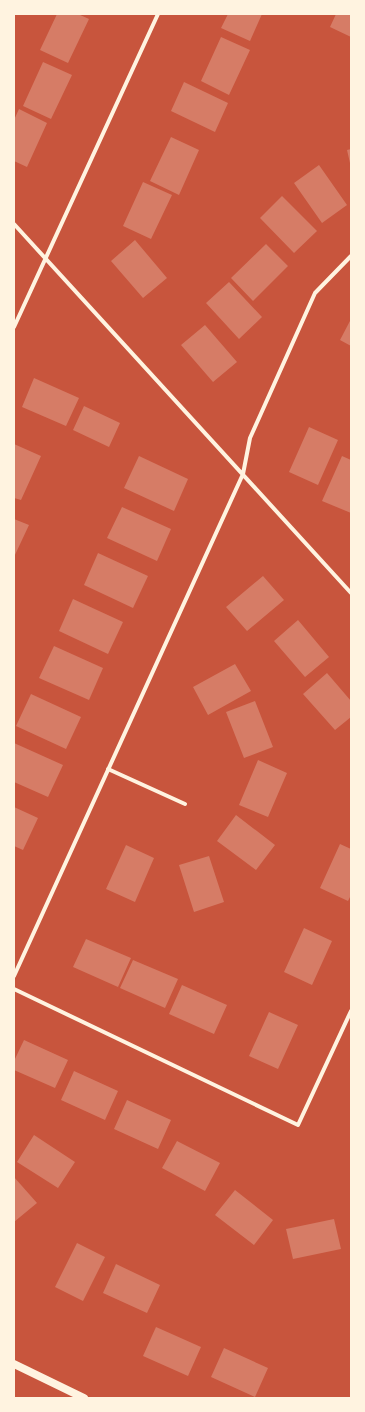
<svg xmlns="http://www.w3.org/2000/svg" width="365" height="1412" font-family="'Crimson Pro',serif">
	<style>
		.building { fill: #d67c66 }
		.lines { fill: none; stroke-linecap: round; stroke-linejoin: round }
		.minor { stroke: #fff3e0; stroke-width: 4 }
		.secondary { stroke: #fff3e0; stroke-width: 8 }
	</style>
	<rect width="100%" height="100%" fill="#c8553d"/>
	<!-- building -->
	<path class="building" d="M57 14H78L89 19 68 63 40 50Z
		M228 14H262L250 41 221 28Z
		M336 14H351V37L330 27Z
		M221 37 250 50 229 95 201 81Z
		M43 62 72 75 51 119 23 106Z
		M184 82 228 103 215 132 171 111Z
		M19 109 47 123 27 167 14 161V120Z
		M171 137 199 150 179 195 150 181Z
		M351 149V163H350L347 150Z
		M319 165 347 205 322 223 294 183Z
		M143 182 172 195 151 239 123 226Z
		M282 196 317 231 294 253 260 218Z
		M135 240 167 278 143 298 111 261Z
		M266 244 288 266 253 301 231 278Z
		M229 282 262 317 239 339 206 303Z
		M351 319V346L340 340Z
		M205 325 237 362 213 382 181 345Z
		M34 378 79 398 66 426 22 407Z
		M84 406 120 423 109 447 73 430Z
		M309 427 338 440 318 485 289 472Z
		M14 444 41 456 21 500 14 498Z
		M139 456 188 479 174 511 124 488Z
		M342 456 351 460V513L322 501Z
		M122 507 171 529 157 561 107 538Z
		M14 519 29 525 14 557Z
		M98 553 148 576 133 608 84 585Z
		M263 576 284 600 247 631 226 607Z
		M73 599 123 622 108 654 59 631Z
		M298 620 329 657 305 677 274 641Z
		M54 646 103 668 89 700 39 678Z
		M235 664 251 691 208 715 193 687Z
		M327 673 351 701V717L335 730 303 694Z
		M31 694 81 717 66 749 16 726Z
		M255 701 273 747 244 758 226 712Z
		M14 743 63 765 48 797 14 782Z
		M258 760 287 773 268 817 239 805Z
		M14 807 38 818 23 850 14 846Z
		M236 815 275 845 256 870 217 841Z
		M340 844 351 849V895L348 901 320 888Z
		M126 845 154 858 135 902 106 889Z
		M209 856 224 902 194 912 179 865Z
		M304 928 332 941 312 985 284 972Z
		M86 939 131 958 118 987 73 967Z
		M133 960 178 979 165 1008 120 988Z
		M182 985 227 1005 214 1034 169 1014Z
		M269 1012 298 1025 278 1069 249 1056Z
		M24 1040 68 1060 55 1088 14 1070V1061Z
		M74 1071 118 1091 105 1120 61 1100Z
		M127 1100 171 1120 158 1149 114 1129Z
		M34 1135 75 1162 58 1188 17 1162Z
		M177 1141 220 1163 205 1191 162 1168Z
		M14 1177 37 1203 14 1222Z
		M235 1190 273 1220 254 1245 215 1215Z
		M334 1219 341 1249 293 1259 286 1229Z
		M77 1243 105 1257 83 1301 55 1287Z
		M116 1264 160 1285 147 1313 103 1293Z
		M156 1327 201 1347 188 1376 143 1356Z
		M224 1348 268 1368 255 1397 211 1377Z"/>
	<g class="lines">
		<!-- minor -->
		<path class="minor" d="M14 224 351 593
			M14 327 158 14
			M108 769 185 804
			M14 976 243 474 250 438 315 293 351 256
			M14 989 298 1125 351 1011"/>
		<!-- secondary -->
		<path class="secondary" d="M14 1364 84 1398"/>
	</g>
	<!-- border -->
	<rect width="365" height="1412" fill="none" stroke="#fff3e0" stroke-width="30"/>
</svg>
